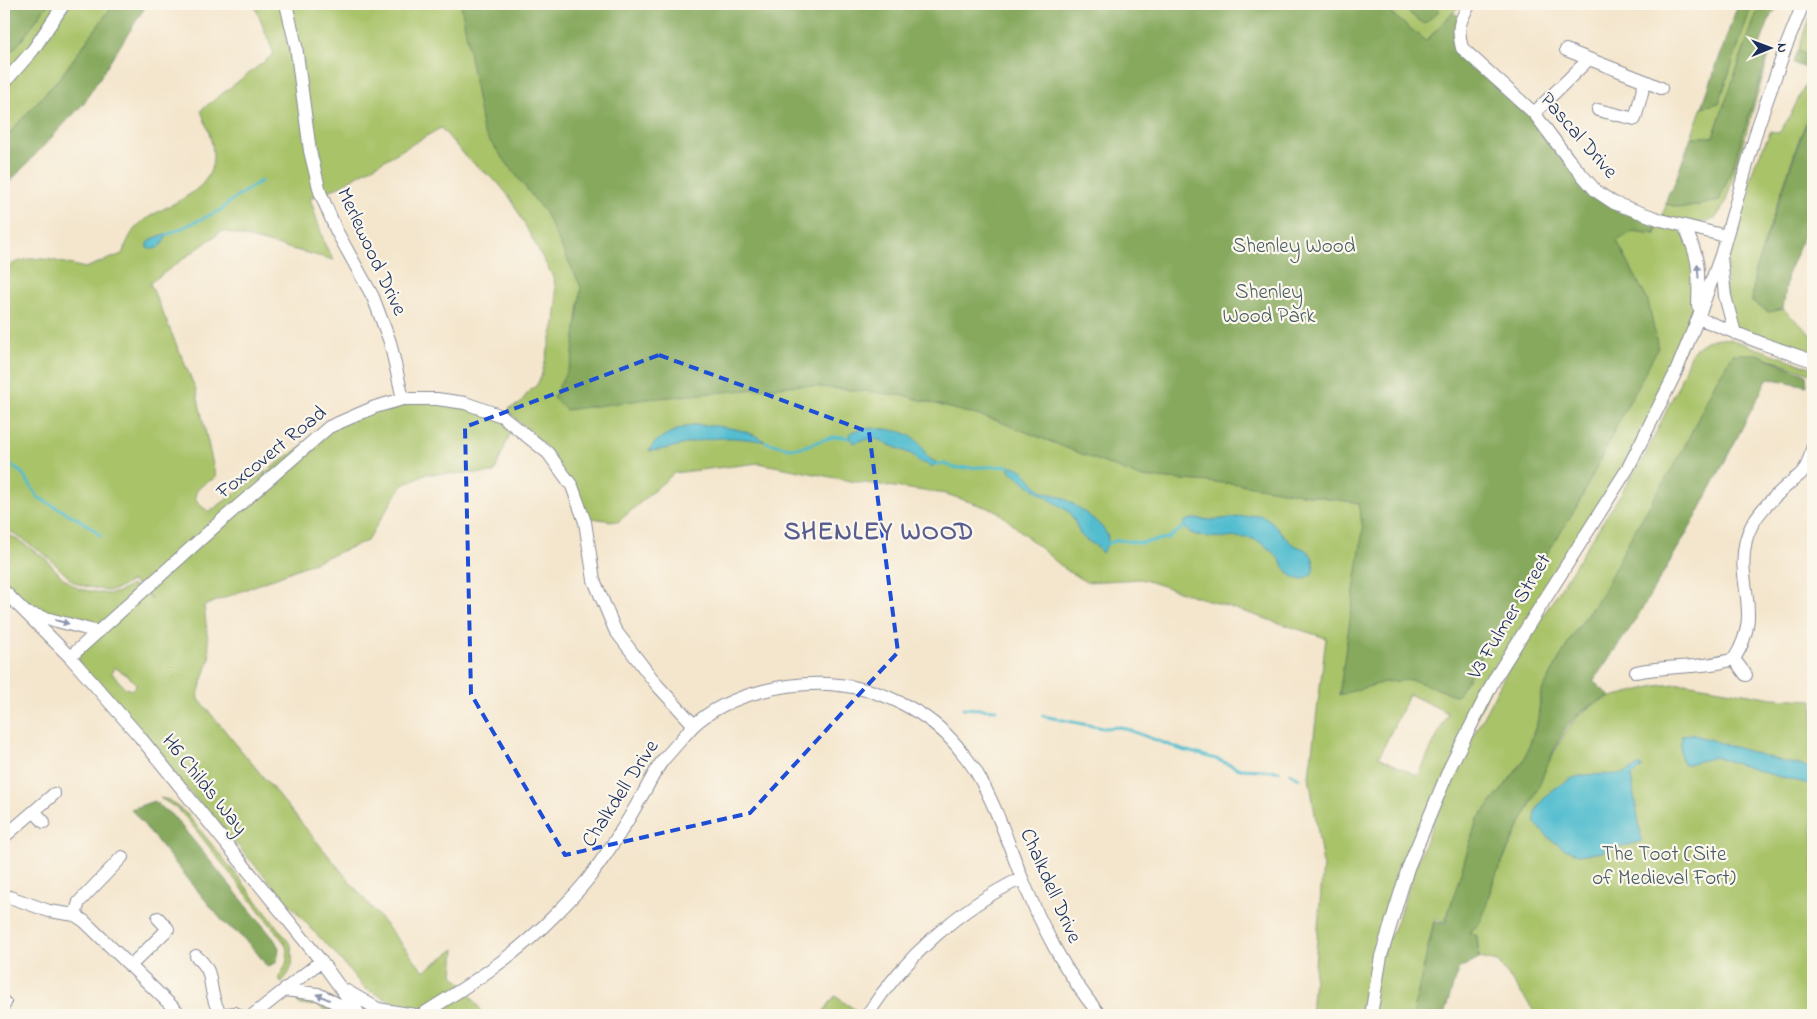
<svg xmlns="http://www.w3.org/2000/svg" width="1817" height="1019" font-family="'Indie Flower',sans-serif">
	<style>
		.green { fill: #a9c369; stroke: #627964; fill-rule: evenodd }
		.forest { fill: #86a95d; stroke: #506c5e }
		.water { fill: #53bdcf; stroke: #377696 }
		.lines { fill: none; stroke-linecap: round; stroke-linejoin: round }
		.stream { stroke: #53bdcf; stroke-width: 3 }
		.minor-casing { stroke: #888a96; stroke-width: 14 }
		.minor { stroke: #fff; stroke-width: 12 }
		.oneway { fill: #8d97ae }
		.marked { fill: none; stroke: #1d4ed8; stroke-width: 4; stroke-dasharray: 10 6; stroke-linejoin: round }
		.labels { text-anchor: middle; dominant-baseline: central; stroke-width: 4.5; stroke-linejoin: round; paint-order: stroke }
		.street-label { font-size: 21px; fill: #1b2f5e; stroke: #fbf7ec }
		.park-label { font-size: 21px; fill: #465b61; stroke: #fbf7ec }
		.district-label { font-size: 26px; font-weight: bold; letter-spacing: 1px; fill: #595d8f; stroke: #fbf7ec }
	</style>
	<rect width="100%" height="100%" fill="#fbf7ec"/>
	<filter id="ink" filterUnits="userSpaceOnUse"><feTurbulence type="fractalNoise" baseFrequency=".02" numOctaves="2"/><feDisplacementMap in="SourceGraphic" scale="10" xChannelSelector="R" yChannelSelector="G"/><feConvolveMatrix kernelMatrix="1 2 1 2 8 2 1 2 1" color-interpolation-filters="sRGB"/></filter>
	<filter id="wash" filterUnits="userSpaceOnUse"><feTurbulence type="fractalNoise" baseFrequency=".0096" numOctaves="4" result="noise"/><feDisplacementMap in="SourceGraphic" scale="20" xChannelSelector="R" yChannelSelector="G"/><feGaussianBlur stdDeviation="1.12" result="paint"/><feColorMatrix in="noise" values="0 0 0 0 0 0 0 0 0 0 0 0 0 0 0 0 0 1.4 0 .05"/><feComposite in="paint" operator="in"/></filter>
	<g filter="url(#wash)">
		<rect width="100%" height="100%" fill="#f4e6cd"/>
		<!-- green -->
		<path class="green" d="M48 4H114L61 76 4 139V59L20 42Z
			M254 4H1461L1426 41 1633 231 1656 234 1660 219 1667 204 1684 208 1719 201 1734 163 1768 54 1769 56 1725 204 1715 219 1684 226 1694 247 1698 318 1628 468 1495 678 1408 868 1387 902 1382 954 1398 918 1414 871 1449 782 1504 677 1646 454 1679 384 1690 355 1697 347 1706 341 1718 338 1730 339 1813 368V374L1757 354 1716 381 1681 454 1601 595 1571 638 1541 693 1538 720 1524 760 1500 792 1477 820 1456 890 1445 922 1435 919 1434 921 1413 1015H1311L1323 865 1309 776 1326 638 1141 579 1086 582 1066 570 997 511 946 494 851 481 759 463 674 473 618 522 586 517 549 450 510 413 509 408 520 404 529 391 536 386 541 377 555 323 557 301 554 279 511 199 498 183 467 158 441 128 437 130 336 188 310 198 325 245 334 260 222 231 150 283 196 390 216 478C208 481 190 490 197 501 199 505 206 509 209 512L329 427 375 407 437 399 514 424 494 473 425 474 402 486 367 541 204 606 210 658 197 697 424 971 455 949 453 975 465 987 484 1015H418L364 988 334 952 317 935 70 657 98 632 25 612 4 591V531L45 558 62 577 79 589 107 594 119 592 132 585 153 599 138 585 131 581 118 589 107 591 80 585 72 581 47 556 4 527V271L14 263 32 258 52 260 85 268 122 254C127 242 131 230 142 222 164 204 212 195 213 158 214 142 206 126 201 110L274 54ZM114 667 127 675 137 685 131 690 124 687 112 673ZM1409 694 1448 713 1418 776 1379 757Z
			M1752 4H1760L1713 137H1691L1702 107 1719 103Z
			M1813 5V56L1811 57 1798 51Z
			M1812 71 1813 105 1797 145 1755 271 1752 302 1769 312 1783 309 1813 336V361L1735 333 1725 296 1728 255 1755 164 1771 131 1779 133 1790 116Z
			M1685 683 1773 698 1813 700V1015H1537L1498 962 1479 958 1477 936 1468 933 1478 925 1497 872 1533 799 1547 765 1564 735 1578 716 1595 703 1611 697 1656 686Z
			M160 798 169 800 187 814 240 879 291 945C294 963 293 970 281 983L279 977C287 964 291 956 284 942L188 820 178 809Z
			M835 996 863 1015H821Z
			M296 999C313 1000 327 1005 341 1015H333L317 1005H300Z"/>
		<!-- forest -->
		<path class="forest" d="M4 4H48L20 42 4 59Z
			M114 4H147L83 104 4 188V139L61 76Z
			M461 4H1379L1426 41 1453 12 1461 18 1462 48 1534 113 1596 191 1657 219 1656 234 1633 231 1617 241 1648 301 1658 348 1617 425 1579 503 1457 696 1413 680 1385 682 1339 695 1363 529 1358 503 1239 484 1140 477 998 421 906 396 880 393 800 385 648 399 566 410 553 398 572 361 581 287 545 213 483 132Z
			M1413 4H1439L1438 12 1424 24 1409 13Z
			M1738 4H1752L1719 103 1702 107Z
			M1760 4H1781L1771 15 1758 50 1768 54 1734 163 1719 201 1684 208 1665 204 1669 192 1673 188 1691 137H1713Z
			M1798 51 1811 57 1813 56V71L1793 63Z
			M1813 105V203L1800 245 1788 272 1783 309 1769 312 1752 302 1755 271 1798 145Z
			M1733 354H1757L1806 374 1807 386 1768 378 1695 519 1633 624 1593 681 1611 697C1599 701 1587 706 1578 715 1555 737 1546 772 1533 799 1519 827 1505 854 1493 882 1488 895 1486 914 1478 925 1475 928 1471 930 1469 932L1477 936 1479 958 1458 969 1444 1015H1413L1434 921 1445 924 1477 820 1500 792 1524 760 1538 720 1541 693 1571 638 1601 595 1633 533 1681 454 1716 381Z
			M154 801 174 817 274 939 279 948 277 962 267 967C255 948 242 936 224 923L131 809Z"/>
		<!-- water -->
		<path class="water" d="M162 235H167C163 244 158 252 147 248V244L152 239Z
			M693 425C716 425 747 428 766 442 746 438 722 436 703 440 684 443 668 450 649 451 656 436 678 429 693 425Z
			M869 428C885 429 906 429 918 442 927 451 922 456 936 462V464L931 467 925 463H921L913 455 876 439 862 440 853 443 849 434 853 431Z
			M1009 466C1026 465 1030 484 1043 491 1048 494 1055 495 1061 497 1073 503 1106 525 1108 538 1108 543 1105 549 1102 553L1095 545 1086 540 1080 534 1074 520 1069 512 1034 489 1009 470Z
			M1258 515C1273 517 1280 534 1291 543 1297 548 1306 547 1311 555 1315 561 1314 567 1312 574 1293 590 1285 565 1275 554 1268 548 1262 542 1253 539 1237 534 1185 545 1183 522L1192 519 1213 520Z
			M1691 734 1784 762 1813 768V785L1769 774 1715 757 1684 765 1680 754 1682 735Z
			M1641 765 1642 768 1631 777 1642 841C1624 846 1603 854 1584 854 1566 855 1546 836 1535 823 1533 802 1557 784 1576 777 1592 772 1611 777 1627 772 1631 770 1636 767 1641 765Z"/>
		<g class="lines">
			<!-- stream -->
			<path class="stream" d="M167 235 221 210 232 200 261 181
				M766 442C775 444 786 449 796 448 817 445 828 433 849 438
				M4 460 22 473 39 498 78 519 92 528 101 536
				M936 464H946L954 468 1009 466
				M1107 544 1118 540 1141 543 1168 538 1184 527
				M963 708 996 710
				M1043 716 1103 728 1121 727 1185 751
				M1187 751 1216 759 1240 769 1279 771
				M1290 773 1299 778"/>
		</g>
	</g>
	<g filter="url(#ink)">
		<g class="lines">
			<!-- minor casing -->
			<g class="minor-casing">
				<path id="minor" d="M286 4 296 46 310 151 320 192 336 230 373 297 390 342 403 399
					M1470 4C1459 21 1457 28 1462 48L1534 113 1569 160 1596 191 1614 203 1661 220 1726 236
					M1589 59 1645 81 1635 119 1598 110
					M1645 81 1661 88
					M4 83 33 50 64 4
					M1534 113 1589 59 1566 50
					M1684 226C1700 258 1699 270 1698 306
					M1721 257 1725 296 1735 333
					M1698 318 1764 344 1813 361
					M4 591 70 657 140 737 321 961 360 1015
					M27 613 98 632
					M70 657 222 520 329 427 375 407 403 399H437L465 403 502 416 548 453 572 486 585 522 594 580 615 630 657 685 694 725
					M1734 659 1746 675
					M1636 672C1668 665 1702 669 1734 659 1764 612 1735 585 1746 540 1752 516 1772 499 1790 483 1794 479 1801 475 1804 470 1809 464 1811 452 1813 445
					M34 811 44 822
					M4 837 54 794
					M4 895 49 911 75 915 84 921 181 1015
					M75 915 79 902 122 857
					M196 956C214 972 208 979 214 999 215 1004 218 1009 220 1014
					M130 966 168 929 158 918
					M284 990 318 994 359 1015
					M345 990 378 1009 415 1015
					M4 1005 5 1003
					M219 1015 235 1013 239 1015
					M253 1015 321 961
					M421 1015C468 986 515 956 554 916 568 902 583 887 594 871 611 848 626 824 640 799 648 786 654 772 663 760 673 749 683 737 693 726 728 693 793 680 839 685 882 689 929 712 957 746 963 754 970 762 975 770 995 803 1007 840 1021 876 1042 927 1065 973 1100 1015
					M867 1015C905 957 959 908 1022 878
					M1371 1015 1381 956 1408 868 1450 767 1495 678 1628 468 1675 374 1698 318 1721 255 1758 126 1785 49 1803 4"/>
			</g>
			<!-- minor -->
			<use href="#minor" class="minor"/>
		</g>
		<!-- one-way arrows -->
		<defs><path id="oneway-solid" d="M-6-.8H1V-3.2L6.5 0L1 3.2V.8H-6Z" transform="scale(1.25)"/></defs>
		<g class="oneway">
			<use href="#oneway-solid" transform="translate(1698 271) rotate(-94)"/>
			<use href="#oneway-solid" transform="translate(62 622) rotate(15)"/>
			<use href="#oneway-solid" transform="translate(323 997) rotate(-156)"/>
		</g>
	</g>
	<!-- marked area -->
	<path class="marked" d="M659 355 869 432 898 652 750 813 565 855 471 694 465 427Z"/>
	<g class="labels">
		<!-- street labels -->
		<g class="street-label">
			<text transform="translate(1578 136) rotate(49)">Pascal Drive</text>
			<text transform="translate(371 252) rotate(65)">Merlewood Drive</text>
			<text transform="translate(272 453) rotate(-39)">Foxcovert Road</text>
			<text transform="translate(1510 617) rotate(-59)">V3 Fulmer Street</text>
			<text transform="translate(204 785) rotate(51)">H6 Childs Way</text>
			<text transform="translate(621 794) rotate(-57)">Chalkdell Drive</text>
			<text transform="translate(1050 886) rotate(66)">Chalkdell Drive</text>
		</g>
		<!-- park labels -->
		<g class="park-label">
			<text x="1294" y="247">Shenley Wood</text>
			<text x="1269" y="293">Shenley<tspan x="1269" dy="24">Wood Park</tspan></text>
			<text x="1664" y="855">The Toot (Site<tspan x="1664" dy="24">of Medieval Fort)</tspan></text>
		</g>
		<!-- district labels -->
		<g class="district-label">
			<text x="879" y="533">SHENLEY WOOD</text>
		</g>
	</g>
	<!-- margin -->
	<rect width="1817" height="1019" fill="none" stroke="#fbf7ec" stroke-width="20"/>
	<!-- north arrow -->
	<g transform="translate(1770 48) rotate(89)" stroke="#fbf7ec" stroke-width="4" paint-order="stroke">
	<path d="M0-4L9 19L0 12L-9 19Z" fill="#1b2f5e"/>
	<text y="-8" font-size="14" font-weight="bold" text-anchor="middle" fill="#1b2f5e">N</text>
	</g>
</svg>
